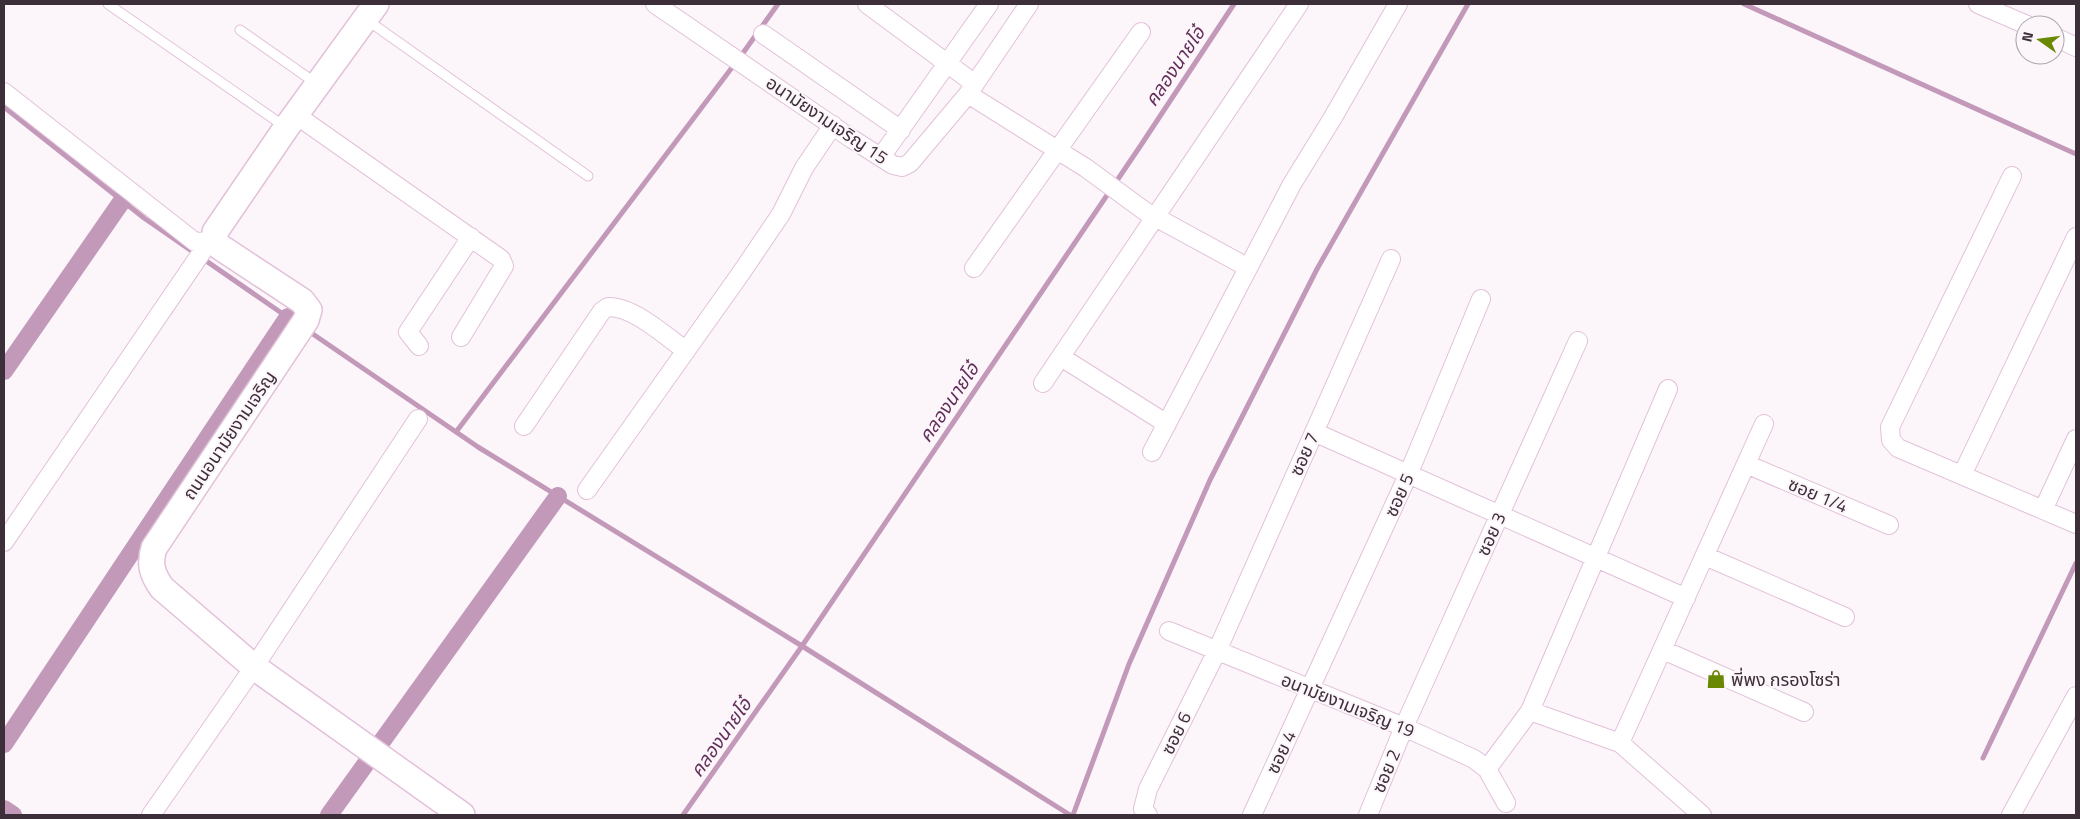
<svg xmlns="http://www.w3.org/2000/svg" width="2080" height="819" font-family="'Titillium Web','Noto Sans Thai',sans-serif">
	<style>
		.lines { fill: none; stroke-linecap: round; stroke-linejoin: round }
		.stream { stroke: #c399ba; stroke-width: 5 }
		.canal { stroke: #c399ba; stroke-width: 18 }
		.lane-casing { stroke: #e2c1da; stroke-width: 11 }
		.street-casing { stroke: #e2c1da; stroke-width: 20 }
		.secondary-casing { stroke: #e2c1da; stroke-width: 28 }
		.lane { stroke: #fff; stroke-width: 9 }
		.street { stroke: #fff; stroke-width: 18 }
		.secondary { stroke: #fff; stroke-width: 25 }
		.labels { text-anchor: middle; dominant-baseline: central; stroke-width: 4; stroke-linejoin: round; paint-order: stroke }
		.street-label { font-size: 18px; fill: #3c2f39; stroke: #fcf5fa }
		.poi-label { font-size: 18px; fill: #3c2f39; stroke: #fcf5fa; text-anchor: start }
		.water-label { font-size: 19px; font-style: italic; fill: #622e5a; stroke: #fcf5fa }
	</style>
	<rect width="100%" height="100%" fill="#fcf5fa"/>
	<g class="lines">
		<!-- stream -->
		<path class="stream" d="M1744 4 2076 154
			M4 107 144 218 296 323
			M307 330 478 447 802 646 1070 815
			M456 432 743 53 778 4
			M1983 758 2076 563
			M683 815 802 646 1141 145 1234 4
			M1073 815 1129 664 1210 480 1317 269 1468 4"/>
		<!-- canal -->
		<path class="canal" d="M4 371 122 201
			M4 744 288 317
			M4 809 13 815
			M329 815 558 496"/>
		<!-- lane casing -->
		<g class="lane-casing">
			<path id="lane" d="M108 4 284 126
				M367 20 588 176
				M240 30 317 84"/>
		</g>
		<!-- street casing -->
		<g class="street-casing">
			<path id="street" d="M655 4 852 139 893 165 902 167 910 163 968 94 1029 4
				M867 4 975 84
				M1978 4 2027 25
				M763 34 901 130
				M2055 37 2076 47
				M4 92 195 242 215 241
				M968 94 1086 168 1146 212 1247 267
				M296 115 501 259 504 266 461 337
				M881 157 989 4
				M2012 176 1890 427 1891 440 1898 448 2076 524
				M974 268 1141 32
				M419 346 408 332 471 237
				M1061 357 1167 424
				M1043 383 1299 4
				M524 426 602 311 608 307C633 306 667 337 686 351
				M1314 432 1686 598
				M1152 452 1292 184 1332 119 1398 4
				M1746 464 1889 525
				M1962 475 2076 237
				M587 490 741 273 781 214 804 168 833 125
				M2043 510 2076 439
				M4 542 204 249 215 241
				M1705 556 1845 617
				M1169 631 1404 727 1474 759 1487 769 1506 803
				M1663 650 1804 712
				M1530 711 1620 743 1702 815
				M1620 743 1764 424
				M1487 769 1530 711 1668 389
				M151 815 254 667 418 419
				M1148 815 1143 809 1148 789 1217 651 1391 259
				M1252 815 1408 475 1481 299
				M1368 815 1404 727 1578 341
				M2011 815 2076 696"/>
		</g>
		<!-- secondary casing -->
		<g class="secondary-casing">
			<path id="secondary" d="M376 4 286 128 215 232V241L220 247 302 301 309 310 306 320 154 548C149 564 152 574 162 588L254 667 462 815"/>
		</g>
		<!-- lane -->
		<use href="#lane" class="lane"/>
		<!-- street -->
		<use href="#street" class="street"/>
		<!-- secondary -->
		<use href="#secondary" class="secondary"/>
	</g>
	<!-- icons -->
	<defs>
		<g id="shop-bare" transform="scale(1.5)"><path d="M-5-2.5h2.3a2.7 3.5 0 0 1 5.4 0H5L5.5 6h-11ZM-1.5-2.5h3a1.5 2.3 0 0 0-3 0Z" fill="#6a8903" stroke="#fcf5fa" stroke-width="2.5" paint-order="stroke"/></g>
	</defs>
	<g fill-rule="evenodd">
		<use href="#shop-bare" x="1716" y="679"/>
	</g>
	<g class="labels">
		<!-- street labels -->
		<g class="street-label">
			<text transform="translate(827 120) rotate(34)">อนามัยงามเจริญ 15</text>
			<text transform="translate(229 435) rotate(-56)">ถนนอนามัยงามเจริญ</text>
			<text transform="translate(1304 454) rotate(-66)">ซอย 7</text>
			<text transform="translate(1399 495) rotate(-66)">ซอย 5</text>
			<text transform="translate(1818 495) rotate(23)">ซอย 1/4</text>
			<text transform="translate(1491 534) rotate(-66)">ซอย 3</text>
			<text transform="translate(1348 705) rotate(22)">อนามัยงามเจริญ 19</text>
			<text transform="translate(1176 733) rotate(-64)">ซอย 6</text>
			<text transform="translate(1281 752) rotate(-65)">ซอย 4</text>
			<text transform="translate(1386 771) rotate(-67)">ซอย 2</text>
		</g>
		<!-- poi labels -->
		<g class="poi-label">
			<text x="1731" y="679">พี่พง กรองโซร่า</text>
		</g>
		<!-- water labels -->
		<g class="water-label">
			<text transform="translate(1174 66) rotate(-56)">คลองนายโอ๋</text>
			<text transform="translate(948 402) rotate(-56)">คลองนายโอ๋</text>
			<text transform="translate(720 737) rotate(-55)">คลองนายโอ๋</text>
		</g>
	</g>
	<!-- border -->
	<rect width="2080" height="819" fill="none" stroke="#3c2f39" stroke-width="10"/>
	<!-- north arrow -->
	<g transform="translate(2040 40) rotate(284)"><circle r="24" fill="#fcf5fa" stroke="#afa6ad"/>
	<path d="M0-4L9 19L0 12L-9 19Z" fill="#6a8903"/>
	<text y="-8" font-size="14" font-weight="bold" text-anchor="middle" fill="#3c2f39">N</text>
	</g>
</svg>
